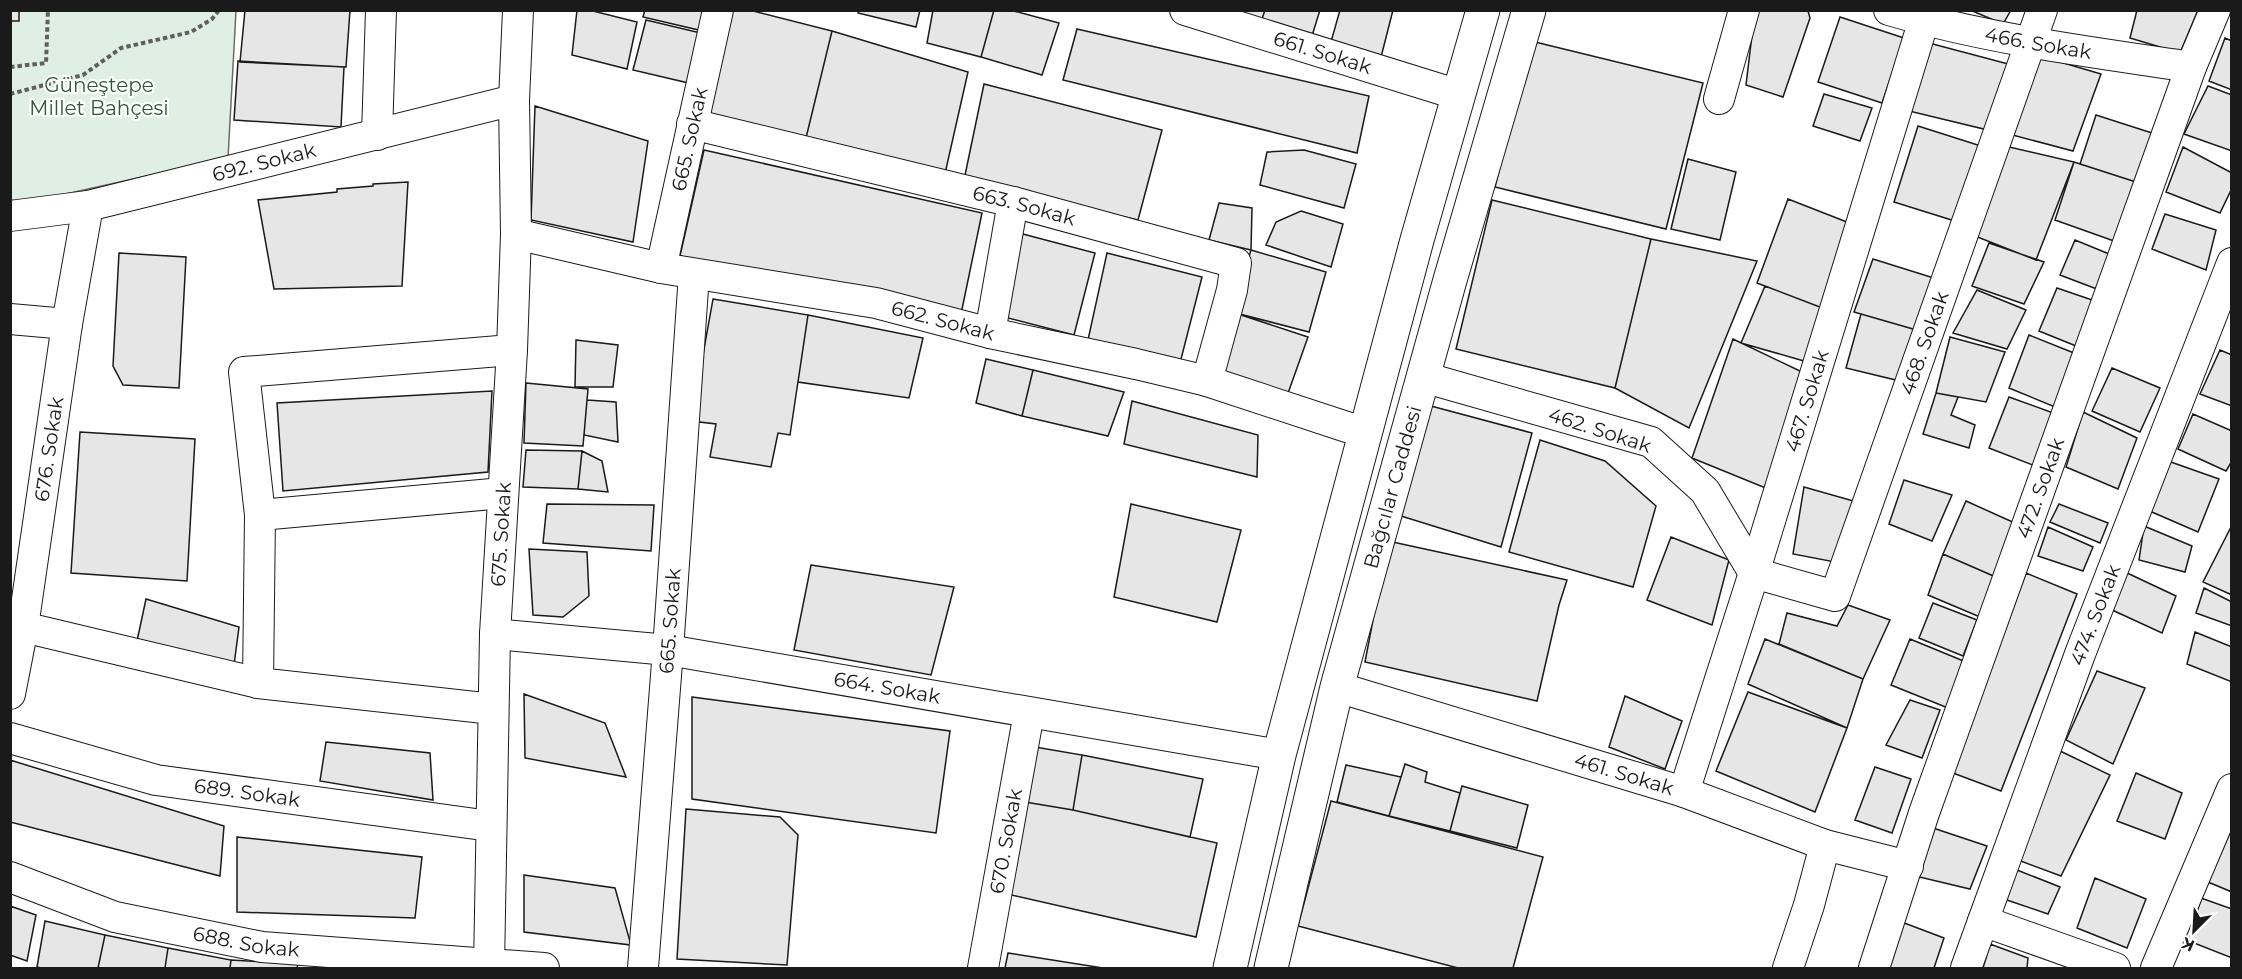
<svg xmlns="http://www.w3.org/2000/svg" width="2242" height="979" font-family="Montserrat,sans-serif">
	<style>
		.green { fill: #e0efe3; stroke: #6a6a6a; stroke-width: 1.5 }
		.building { fill: #e6e6e6; stroke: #1a1a1a; stroke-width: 1.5 }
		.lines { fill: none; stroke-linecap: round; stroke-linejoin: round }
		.street-casing { stroke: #1a1a1a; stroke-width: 32 }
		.secondary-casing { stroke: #1a1a1a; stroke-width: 35 }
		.path { stroke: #5f5f5f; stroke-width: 4; stroke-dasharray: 4.5 3; stroke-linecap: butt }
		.street { stroke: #fff; stroke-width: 30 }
		.secondary { stroke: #fff; stroke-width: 33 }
		.labels { text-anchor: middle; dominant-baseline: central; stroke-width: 4.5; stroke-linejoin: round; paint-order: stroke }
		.street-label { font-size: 20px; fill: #1a1a1a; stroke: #fff }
		.park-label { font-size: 20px; fill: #2b5a34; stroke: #fff }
	</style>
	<rect width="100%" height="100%" fill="#fff"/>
	<!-- green -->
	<path class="green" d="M10 11H236L228 158 25 203 11 200Z"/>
	<!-- building -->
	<path class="building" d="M10 10H19V21H10Z
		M245 10H350L346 67 240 62Z
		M577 10H589L637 22 627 69 572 55Z
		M645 10H707L703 31 643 17Z
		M725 10H749L832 31 805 142 699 115Z
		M859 10H920L916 27 858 13Z
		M933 10H994L981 57 927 43Z
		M994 10H1010L1059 23 1042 75 981 57Z
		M1210 10H1265L1260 25Z
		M1265 10H1320L1311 39 1261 22Z
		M1340 10H1393L1379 65 1329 49Z
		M1755 10 1808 11 1810 18 1783 97 1746 85Z
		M1970 10H2011L2003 24Z
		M2137 10H2198L2180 53 2130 38Z
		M1840 17 1904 38 1882 103 1818 82Z
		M646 20 705 34 693 84 633 70Z
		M1077 29 1369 96 1357 153 1063 80Z
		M832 31 968 72 944 178 805 142Z
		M2225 38 2232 41V90L2209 81Z
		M1531 41 1703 83 1666 229 1495 187Z
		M1929 43 2012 65 1988 130 1909 111Z
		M2033 54 2101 74 2073 151 2005 133Z
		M238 61 344 67 341 127 234 120Z
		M984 84 1162 130 1138 220 964 180Z
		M2208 86 2232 95V151L2184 134Z
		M1824 94 1872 108 1860 141 1813 126Z
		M535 106 648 141 633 242 531 220Z
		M2096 115 2152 133 2136 182 2080 164Z
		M1918 126 1984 147 1958 222 1894 202Z
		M2005 146 2074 162 2036 260 1975 236Z
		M2183 147 2232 173V188L2220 213 2166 192Z
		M704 150 982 213 961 314 680 256Z
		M1304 150 1356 164 1344 208 1260 185 1267 152Z
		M1688 159 1736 172 1720 240 1671 229Z
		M2074 162 2136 182 2114 241 2055 220Z
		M408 182 402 286 274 289 258 200 337 192V189L373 186V184Z
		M1788 199 1852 224 1825 309 1757 283Z
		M1492 200 1651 239 1615 388 1456 349Z
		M1219 203 1252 208 1251 250 1209 240Z
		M1301 211 1343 224 1331 267 1266 245 1276 222Z
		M2165 214 2216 230 2206 270 2152 249Z
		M1019 233 1095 253 1074 335 1004 317Z
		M1651 239 1757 261 1689 428 1615 388Z
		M2075 240 2114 256 2102 291 2060 275Z
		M1989 243 2044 262 2024 304 1972 286Z
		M1251 250 1326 272 1309 332 1232 312Z
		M119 253 186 257 179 388 123 385 113 366Z
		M1107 253 1202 277 1179 367 1088 340Z
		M1873 259 1937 279 1920 331 1854 312Z
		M1765 286 1825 309 1804 361 1741 343Z
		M2057 288 2098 302 2081 348 2039 331Z
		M1977 290 2026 310 2007 349 1953 333Z
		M713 299 808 315 790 435 778 433 771 467 710 457 716 424 691 421Z
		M1232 312 1308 337 1287 396 1215 375Z
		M1861 314 1920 331 1900 381 1846 368Z
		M808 315 923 338 909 398 798 382Z
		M2029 335 2079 355 2060 409 2009 388Z
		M1950 337 2005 352 1986 402 1936 393Z
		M1733 339 1802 372 1768 489 1692 458Z
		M576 340 618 345 613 387H575Z
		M2220 350 2232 355V406L2200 394Z
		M986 359 1033 370 1022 416 976 403Z
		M2112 368 2160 388 2140 432 2092 411Z
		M1033 370 1124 392 1108 436 1022 416Z
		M526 383 588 389 583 446 524 443Z
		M492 391 488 472 283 491 277 403Z
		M1936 393 1958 397 1951 415 1975 425 1969 448 1923 434Z
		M2009 397 2056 414 2038 467 1989 448Z
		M587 400 616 402 618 442 584 435Z
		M1132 401 1258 435 1257 477 1124 444Z
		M1431 406 1532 433 1501 547 1401 516Z
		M2083 412 2137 438 2118 489 2066 467Z
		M2193 414 2232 431V461L2226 471 2178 449Z
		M80 432 195 439 187 581 71 573Z
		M1540 440 1605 461 1656 506 1633 587 1509 552Z
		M526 450 582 451 578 489 523 487Z
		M582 451 602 461 608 492 578 489Z
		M2168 461 2219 479 2198 532 2145 509Z
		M1904 480 1952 495 1932 541 1889 524Z
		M1804 487 1857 502 1840 563 1793 554Z
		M1966 501 2017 524 1998 578 1943 554Z
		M547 504 654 505 651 551 543 543Z
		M1131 504 1241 530 1217 622 1114 597Z
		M2059 504 2108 523 2100 543 2050 522Z
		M2232 525V595L2203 582Z
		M2144 526 2192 546 2185 572 2139 560Z
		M2048 527 2093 547 2083 571 2038 556Z
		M1671 537 1729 560 1712 625 1647 600Z
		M1388 541 1567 580 1559 605 1537 701 1365 662Z
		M529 549 587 552 589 596 563 617 533 615Z
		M1943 554 1998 578 1980 617 1928 595Z
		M811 565 954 587 931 675 794 650Z
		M2125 572 2176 596 2162 633 2110 609Z
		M2026 573 2077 594 2001 791 1953 773Z
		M2204 588 2232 602V626L2196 613Z
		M146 599 239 627 234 665 137 641Z
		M1933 603 1977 620 1963 656 1919 638Z
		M1848 605 1890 620 1863 679 1779 644 1787 613 1837 626Z
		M2195 632 2232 647V682L2187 664Z
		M1765 639 1863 679 1847 728 1748 684Z
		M1910 639 1966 662 1948 708 1891 685Z
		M2097 671 2145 688 2113 764 2066 740Z
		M1748 692 1847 728 1815 812 1716 771Z
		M524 694 605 723 626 777 525 758Z
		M1625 696 1682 721 1665 769 1609 747Z
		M692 697 950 731 936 833 692 799Z
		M1910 700 1940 710 1922 758 1886 745Z
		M326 742 430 753 433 800 320 781Z
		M1035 747 1082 755 1073 810 1025 802Z
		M2058 750 2110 775 2061 876 2018 860Z
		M1082 755 1203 779 1190 837 1073 810Z
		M10 760 224 826 220 876 10 822Z
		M1405 764 1427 772 1425 782 1460 793 1450 831 1389 816Z
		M1346 765 1401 777 1389 816 1337 802Z
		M1875 767 1911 779 1892 833 1855 820Z
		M2136 773 2182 793 2165 839 2117 821Z
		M1462 786 1528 805 1517 848 1450 831Z
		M1331 801 1543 857 1513 968H1458L1298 926Z
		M1025 802 1073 810 1217 843 1196 937 1007 894Z
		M686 809 780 817 798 835 787 965 677 959Z
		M1927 826 1987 846 1970 889 1911 875Z
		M2232 828V892L2208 882Z
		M237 837 422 857 415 918 237 912Z
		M2017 870 2060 887 2048 914 2004 899Z
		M524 875 615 888 631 945 524 932Z
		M2095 878 2146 899 2127 948 2077 928Z
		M2201 898 2232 909V958L2189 941Z
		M10 906 36 915 27 961 10 955Z
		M45 921 105 935 98 968H41L37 967Z
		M1899 921 1944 938 1934 968H1881Z
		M105 935 168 948 165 968H98Z
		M1990 944 2028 958 2027 968H1983Z
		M168 948 231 960 230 968H165Z
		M1008 953 1103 968H1005Z
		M231 960 298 964 297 968H230Z"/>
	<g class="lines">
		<!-- street casing -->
		<g class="street-casing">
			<g id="street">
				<path id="s1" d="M1185 10 1459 95"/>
				<path id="s2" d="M1889 10C1987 39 2090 52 2191 67"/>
				<path d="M1719 99 1744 10"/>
				<path id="s3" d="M692 124 1013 202 1236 263 1232 290 1207 381"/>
				<path d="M377 135 381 10"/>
				<path id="s4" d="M10 216 88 206 514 100"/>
				<path id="s5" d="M516 234 661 268 876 303 990 333 1136 364 1207 381 1365 433"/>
				<path id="s6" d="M661 268 718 10"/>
				<path d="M10 319 67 324"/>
				<path d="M990 333 1013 202"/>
				<path id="s7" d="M1423 377 1651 442 1705 491 1754 573 1835 596 2042 10"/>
				<path d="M260 515 503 493"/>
				<path d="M10 619 23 627 258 683 493 709"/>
				<path id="s8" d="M495 634 668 650 1279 755"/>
				<path d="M258 683 260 515 244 372 512 350"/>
				<path id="s9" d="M1337 687 1684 792 1825 845 1908 866"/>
				<path id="s10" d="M10 694 23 627 67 324 88 206"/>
				<path id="s11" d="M10 738 156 780 490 826"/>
				<path id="s12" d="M1684 792 1754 573 1927 10"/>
				<path id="s13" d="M10 877 115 917 262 947 544 968"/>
				<path d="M1983 921 2115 968"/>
				<path id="s14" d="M489 968 495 634 512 350 516 234 514 100 518 10"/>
				<path id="s15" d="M643 968 668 650 694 274"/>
				<path id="s16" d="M983 968 1029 713"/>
				<path d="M1788 968 1809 905 1825 845"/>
				<path id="s17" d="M1874 968 1924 813 2191 67 2215 10"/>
				<path id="s18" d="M1966 968 2080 654 2232 263"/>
				<path d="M2156 968 2232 789"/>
			</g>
		</g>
		<!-- secondary casing -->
		<g class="secondary-casing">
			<g id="secondary">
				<path d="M1230 968 1279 755 1417 240 1483 10"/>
				<path id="s19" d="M1271 968 1337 687 1450 280 1529 10"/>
			</g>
		</g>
		<!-- path -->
		<path class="path" d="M10 67 46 63 48 10
			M10 94 83 75 121 48 191 32 212 19 219 10"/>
		<!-- street -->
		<use href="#street" class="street"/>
		<!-- secondary -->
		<use href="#secondary" class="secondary"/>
	</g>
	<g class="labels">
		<!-- street labels -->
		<g class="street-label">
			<text stroke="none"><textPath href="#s2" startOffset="153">466. Sokak</textPath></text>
			<text stroke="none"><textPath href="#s1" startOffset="144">661. Sokak</textPath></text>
			<text stroke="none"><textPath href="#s6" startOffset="132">665. Sokak</textPath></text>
			<text stroke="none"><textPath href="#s4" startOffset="260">692. Sokak</textPath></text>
			<text stroke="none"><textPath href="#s3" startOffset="342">663. Sokak</textPath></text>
			<text stroke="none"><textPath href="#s5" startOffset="436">662. Sokak</textPath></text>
			<text stroke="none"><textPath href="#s7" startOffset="758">468. Sokak</textPath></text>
			<text stroke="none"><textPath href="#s12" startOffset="410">467. Sokak</textPath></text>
			<text transform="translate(1600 430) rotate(18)">462. Sokak</text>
			<text stroke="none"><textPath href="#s10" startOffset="248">676. Sokak</textPath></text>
			<text stroke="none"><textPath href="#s19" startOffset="496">Bağcılar Caddesi</textPath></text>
			<text stroke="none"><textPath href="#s17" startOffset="508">472. Sokak</textPath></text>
			<text stroke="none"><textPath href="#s14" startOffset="434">675. Sokak</textPath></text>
			<text stroke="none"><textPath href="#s18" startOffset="376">474. Sokak</textPath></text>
			<text stroke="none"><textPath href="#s15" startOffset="348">665. Sokak</textPath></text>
			<text stroke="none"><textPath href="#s8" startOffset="396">664. Sokak</textPath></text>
			<text stroke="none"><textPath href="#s9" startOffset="300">461. Sokak</textPath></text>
			<text stroke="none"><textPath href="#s11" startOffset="244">689. Sokak</textPath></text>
			<text stroke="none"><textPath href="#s16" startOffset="129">670. Sokak</textPath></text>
			<text stroke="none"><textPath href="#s13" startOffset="246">688. Sokak</textPath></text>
		</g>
		<!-- park labels -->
		<g class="park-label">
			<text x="99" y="85">Güneştepe<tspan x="99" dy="23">Millet Bahçesi</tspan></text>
		</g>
	</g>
	<!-- border -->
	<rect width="2242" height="979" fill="none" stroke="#1a1a1a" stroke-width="24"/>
	<!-- north arrow -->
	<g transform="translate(2194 931) rotate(204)" stroke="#ffffff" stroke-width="4.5" paint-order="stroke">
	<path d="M0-4.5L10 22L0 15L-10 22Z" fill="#1a1a1a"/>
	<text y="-9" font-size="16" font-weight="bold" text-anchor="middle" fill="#1a1a1a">K</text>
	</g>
</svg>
